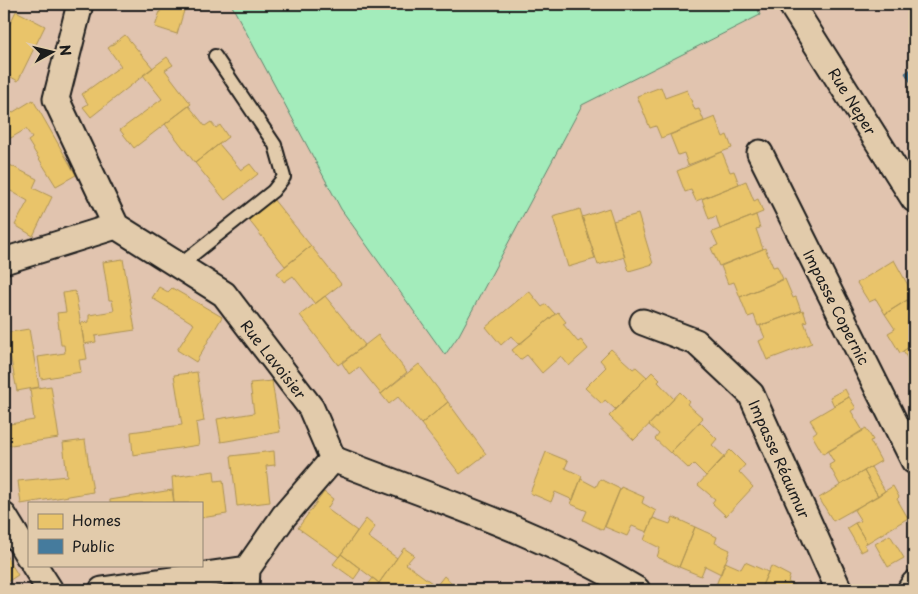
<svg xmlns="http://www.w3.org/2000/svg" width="918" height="594" font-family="'Playpen Sans',sans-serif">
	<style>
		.green { fill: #a3ecbb; stroke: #60846c }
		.homes { fill: #e9c46a; stroke: #ac9253 }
		.public { fill: #457b9d; stroke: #395e76 }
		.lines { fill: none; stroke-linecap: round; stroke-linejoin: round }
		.service-casing { stroke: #1c1c1c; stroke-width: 16 }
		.minor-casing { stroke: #1c1c1c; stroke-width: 29 }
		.service { stroke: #e2cbab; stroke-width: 12 }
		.minor { stroke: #e2cbab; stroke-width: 25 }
		.labels { text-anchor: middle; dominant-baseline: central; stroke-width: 5; stroke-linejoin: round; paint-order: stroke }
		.street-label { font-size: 15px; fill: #1c1c1c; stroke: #e2cbab }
	</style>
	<rect width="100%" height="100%" fill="#e1c4af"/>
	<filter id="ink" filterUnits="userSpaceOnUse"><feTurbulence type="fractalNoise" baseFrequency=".02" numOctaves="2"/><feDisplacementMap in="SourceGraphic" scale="10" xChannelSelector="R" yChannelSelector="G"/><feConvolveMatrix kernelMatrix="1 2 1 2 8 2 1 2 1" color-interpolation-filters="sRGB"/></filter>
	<g filter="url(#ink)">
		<!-- green -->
		<path class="green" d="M231 4H756L760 15 582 105 459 335 445 355 341 209Z"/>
		<!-- homes -->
		<path class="homes" d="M158 4H186L177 34 155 27 162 5Z
			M16 11 45 26 18 81 4 73V36Z
			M125 35 153 68 91 117 83 107 88 104 82 94 121 66 108 48Z
			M167 57 173 65 165 70 191 104 134 148 120 130 162 99 143 75Z
			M661 87 665 98 687 90 695 110 699 109 704 121 661 138 656 126 650 128 637 96Z
			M33 100 76 175 56 186 28 141 32 138 26 129 4 142V103L10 114Z
			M189 106 205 126 211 122 216 128 220 125 228 137 195 163 165 124Z
			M715 117 723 137 727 135 732 148 688 165 684 153 678 155 670 135Z
			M219 144 241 170 250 164 258 174 225 200 195 163Z
			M722 152 730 172 734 171 739 184 696 201 691 190 685 192 677 171Z
			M4 162 37 179 33 188 52 197 33 236 15 225 28 201 4 187Z
			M746 181 754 201 758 199 763 212 720 229 716 216 709 219 702 199Z
			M273 199 311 246 285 266 248 219Z
			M609 208 625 257 598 265 582 217Z
			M580 209 595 259 568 267 553 217Z
			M638 214 653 264 629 271 613 221Z
			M756 215 760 228 756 229 763 249 719 266 711 248 718 245 712 232Z
			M311 246 341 284 315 304 293 276 284 282 277 273Z
			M765 248 773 267 777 266 783 279 740 297 734 282 728 284 721 266Z
			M123 259 135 330 95 336 96 342 84 344 81 323 89 322V315L114 311 112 300H109L103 262Z
			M894 260 914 296 885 314 876 299 869 302 857 283Z
			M785 279 793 298 796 297 801 311 758 326 754 315 748 317 740 297Z
			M159 287 168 292 172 288 222 317 196 362 177 350 194 324 152 298Z
			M75 291 87 359 79 360 81 372 41 379 38 357 65 353 64 345H61L57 313 66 312 63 293Z
			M529 291 542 307 546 304 555 314 519 345 511 336 501 345 486 327Z
			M325 296 365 345 338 365 300 315Z
			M907 300 914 312V344L900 353 888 333 895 329 885 314Z
			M803 310 807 321 804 322 812 343 767 360 759 341 765 338 760 326Z
			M558 312 566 322 563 324 578 342 581 340 588 349 569 366 561 356 542 373 527 355 520 360 512 350Z
			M29 329 39 387 17 391 10 354 4 355V333Z
			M378 335 407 372 381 394 359 367 349 374 342 363Z
			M914 344V370L903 351Z
			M611 349 633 369 636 367 647 377 615 409 605 400 602 404 585 388 606 367 600 360Z
			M419 364 448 402 421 424 398 397 389 404 381 394Z
			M197 372 204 421 196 423 199 445 133 455 131 432 182 425 174 375Z
			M652 372 660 380 658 382 674 399 634 440 609 416Z
			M272 381 280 432 221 442 217 419 254 413 250 383Z
			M51 386 59 438 4 446V425L34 420 30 389Z
			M845 389 849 397 834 406 830 397Z
			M680 392 689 401 687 404 703 418 670 453 655 439 659 434 649 425Z
			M849 397 856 408 851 411 863 431 823 454 812 435 817 431 810 420Z
			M448 402 486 454 460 474 421 424Z
			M700 422 717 439 712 445 725 457 706 476 694 464 689 469 671 452Z
			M866 428 873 440 870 441 881 461 840 485 829 465 834 462 828 452Z
			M85 440 93 492 21 504 18 481 67 476 63 443Z
			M730 450 745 465 739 472 753 487 726 516 712 503 715 499 698 485Z
			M274 451 275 465 266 466 270 502 237 506 231 456Z
			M546 452 568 461 565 468 582 476 573 500 555 492 551 502 530 493Z
			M871 467 885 491 878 496 864 471Z
			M214 471 215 481 223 480 227 514 201 518V503H174L172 477Z
			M864 471 878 496 833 521 819 498Z
			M581 479 596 487 600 479 620 489 603 530 583 520 587 511 571 504Z
			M893 486 899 497 897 499 908 518 867 543 855 523 861 521 854 510Z
			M621 487 644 497 642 503 656 511 647 532 632 526 627 536 605 527Z
			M172 490 174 503H110V500Z
			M324 492 333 499 327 509 357 531 339 557 298 528Z
			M673 517 695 527 679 567 657 557 660 548 644 540 653 518 670 524Z
			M366 519 375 527 368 537 397 558 379 583 341 554Z
			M855 523 867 543 864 544 867 549 861 552 847 528Z
			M695 527 717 537 715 543 730 550 721 574 705 566 701 576 679 567Z
			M890 535 904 558 888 567 875 544Z
			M404 548 414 555 406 564 436 586 433 590H389L379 583Z
			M4 552 18 575 4 584Z
			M341 554 361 569 354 579 333 564Z
			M725 562 741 569 745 562 768 572 760 590H728L716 585Z
			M771 566 790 576 788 582 803 590H760Z
			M444 576 453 584 448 590H433Z
			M373 578 379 583 374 590H364Z"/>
		<!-- public -->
		<path class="public" d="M914 67V88L905 73Z"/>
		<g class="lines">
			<!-- service casing -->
			<g class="service-casing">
				<path id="service" d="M180 265 273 191 284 177 275 145 215 56"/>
			</g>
			<!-- minor casing -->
			<g class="minor-casing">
				<path id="minor" d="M80 4 56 99 116 226 224 294 311 408 333 459C435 499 543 533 637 590
					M791 4 914 199
					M760 153 914 461
					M4 261 116 226
					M643 322 696 342 751 394 839 590
					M4 516 29 557
					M34 565 50 590
					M102 590 247 569
					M246 590 247 569 284 516 333 459
					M910 590 914 584"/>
			</g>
			<!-- service -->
			<use href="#service" class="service"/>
			<!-- minor -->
			<use href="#minor" class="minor"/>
		</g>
	</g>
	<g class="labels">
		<!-- street labels -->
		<g class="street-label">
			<text transform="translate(853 101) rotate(58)">Rue Neper</text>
			<text transform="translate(837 307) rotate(63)">Impasse Copernic</text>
			<text transform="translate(274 359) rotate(52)">Rue Lavoisier</text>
			<text transform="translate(780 459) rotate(66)">Impasse Réaumur</text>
		</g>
	</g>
	<!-- margin -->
	<rect width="918" height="594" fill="none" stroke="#e2cbab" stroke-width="20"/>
	<rect x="10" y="10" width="898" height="574" fill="none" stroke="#1c1c1c" stroke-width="2" filter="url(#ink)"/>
	<!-- legend -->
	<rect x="28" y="502" width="175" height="65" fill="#e2cbab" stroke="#938572"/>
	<rect x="38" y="514" width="25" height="15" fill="#e9c46a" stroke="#938572"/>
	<text x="72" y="526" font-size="15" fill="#1c1c1c">Homes</text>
	<rect x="38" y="539" width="25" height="15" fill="#457b9d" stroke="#938572"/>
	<text x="72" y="552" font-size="15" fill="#1c1c1c">Public</text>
	<!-- north arrow -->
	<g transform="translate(52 52) rotate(82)" stroke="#e2cbab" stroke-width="4" paint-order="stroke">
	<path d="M0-4L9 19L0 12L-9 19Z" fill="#1c1c1c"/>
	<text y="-8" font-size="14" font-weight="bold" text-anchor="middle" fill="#1c1c1c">N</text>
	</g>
</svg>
